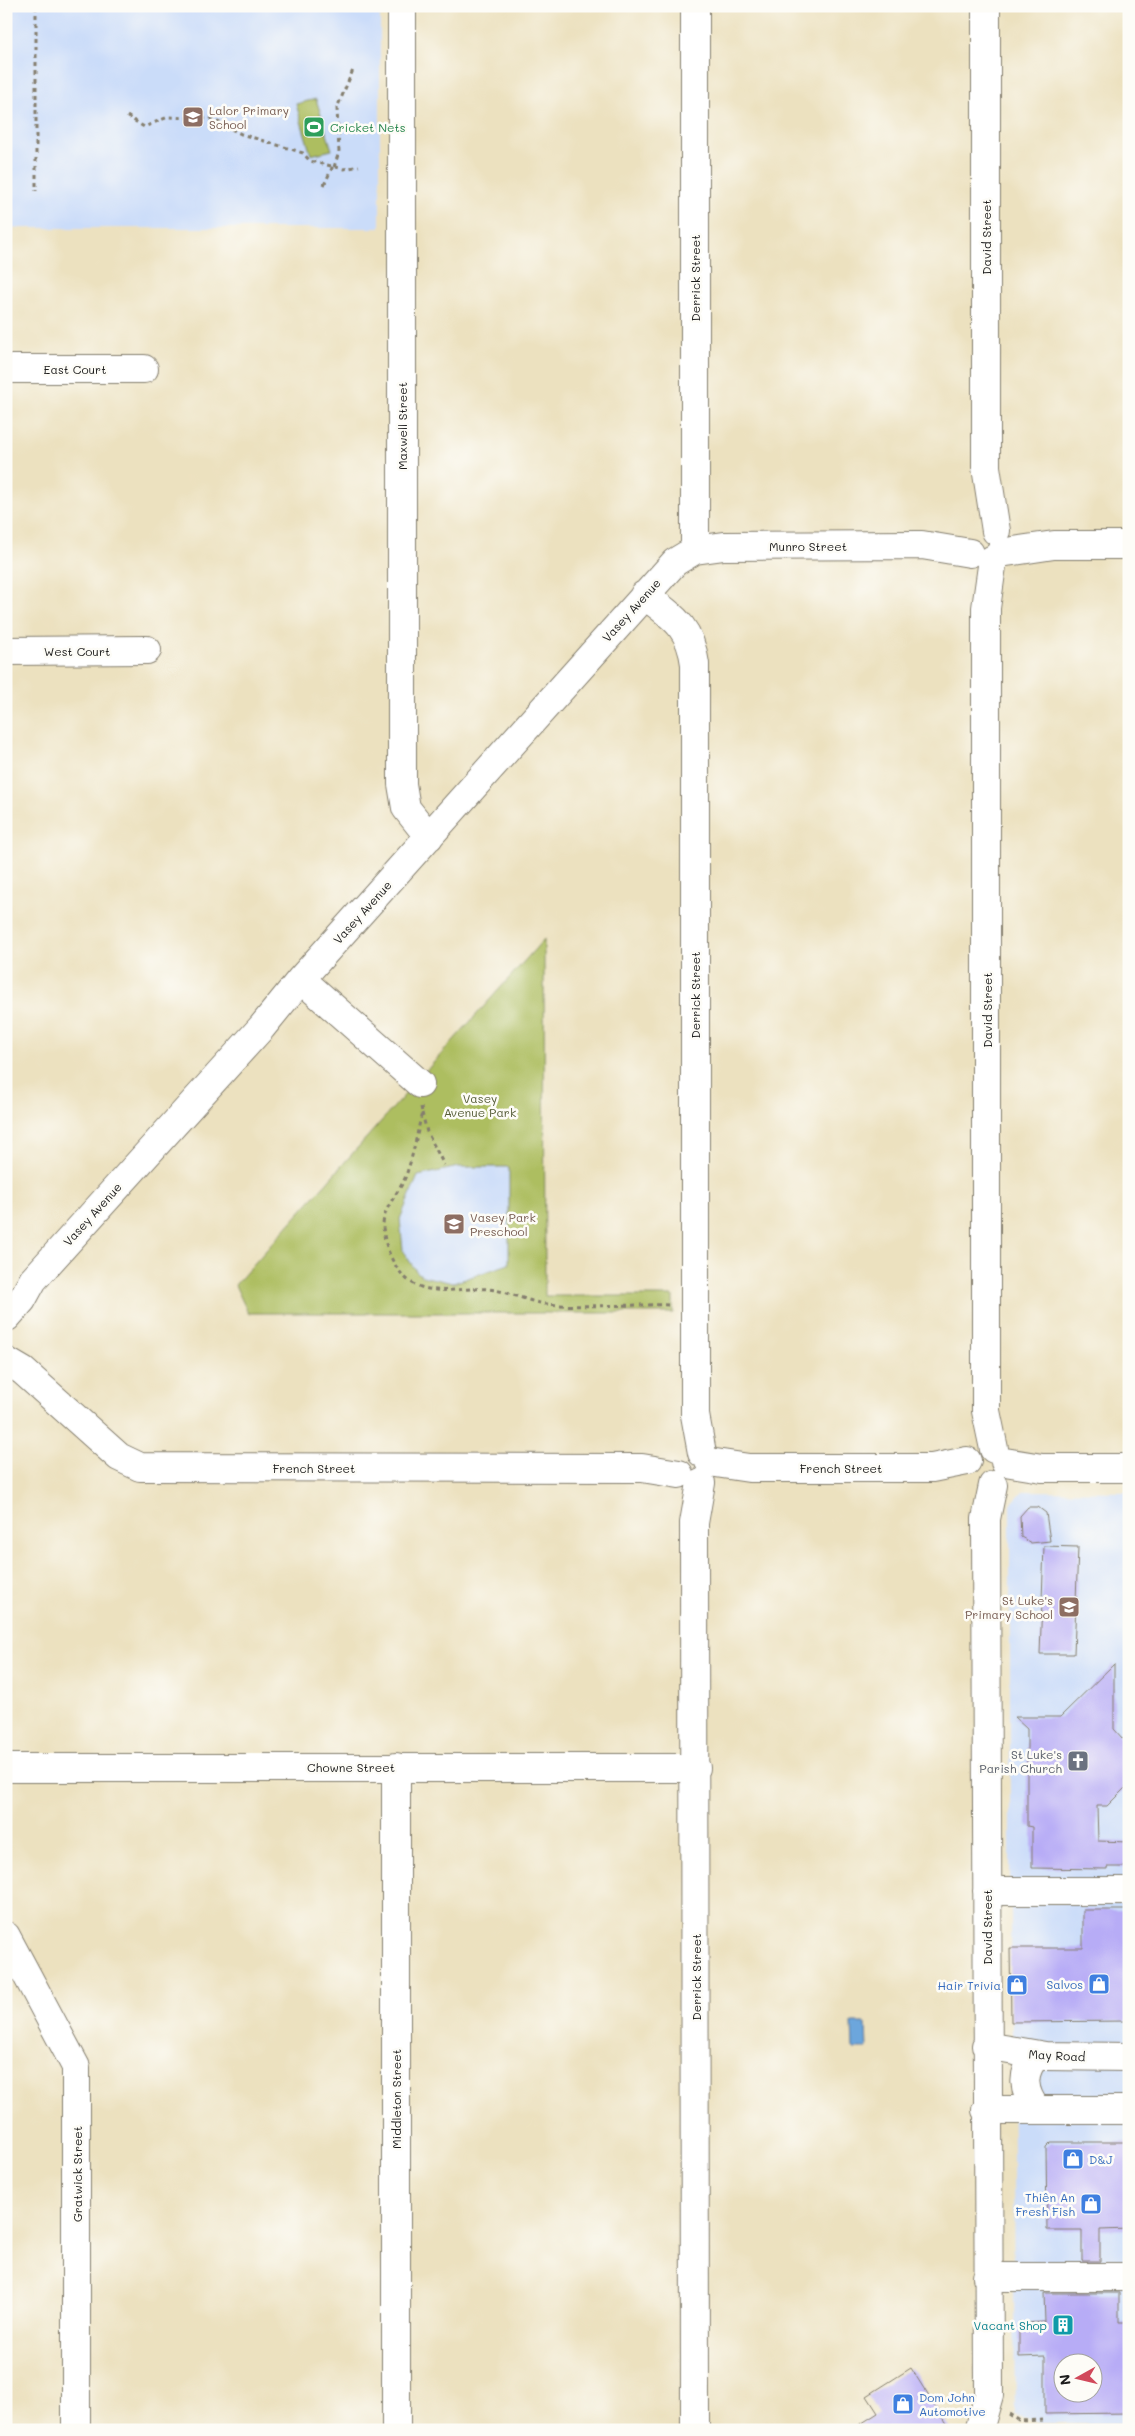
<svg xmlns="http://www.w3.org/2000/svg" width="1135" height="2436" font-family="Mali,sans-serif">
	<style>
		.built { fill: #cadcf9; fill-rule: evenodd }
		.green { fill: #adbe61; stroke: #646d3e; fill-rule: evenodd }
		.water { fill: #6ca6dc; stroke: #44617c }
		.building { fill: #b7acf6; fill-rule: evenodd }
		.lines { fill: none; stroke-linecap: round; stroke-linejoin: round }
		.minor-casing { stroke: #847e6e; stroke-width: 30 }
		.path { stroke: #847e6e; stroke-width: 3; stroke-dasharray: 4 4; stroke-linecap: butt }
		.minor { stroke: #fff; stroke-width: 28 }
		.labels { text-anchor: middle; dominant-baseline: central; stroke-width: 5; stroke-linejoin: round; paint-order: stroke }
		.education-label { font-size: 12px; fill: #785e54; stroke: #fdfcf7; text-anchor: start }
		.leisure-label { font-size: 12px; fill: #27864d; stroke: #fdfcf7; text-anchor: start }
		.street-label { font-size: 12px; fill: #1c1c1c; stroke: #fdfcf7 }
		.park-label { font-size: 12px; fill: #565d38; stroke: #fdfcf7 }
		.worship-label { font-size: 12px; fill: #5b616d; stroke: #fdfcf7; text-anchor: end }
		.shop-label { font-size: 12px; fill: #366cbe; stroke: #fdfcf7; text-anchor: end }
		.culture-label { font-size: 12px; fill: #0d838f; stroke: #fdfcf7; text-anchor: end }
	</style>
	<rect width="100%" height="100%" fill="#fdfcf7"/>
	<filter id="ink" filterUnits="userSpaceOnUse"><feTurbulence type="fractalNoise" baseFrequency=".02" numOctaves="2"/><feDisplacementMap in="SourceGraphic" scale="10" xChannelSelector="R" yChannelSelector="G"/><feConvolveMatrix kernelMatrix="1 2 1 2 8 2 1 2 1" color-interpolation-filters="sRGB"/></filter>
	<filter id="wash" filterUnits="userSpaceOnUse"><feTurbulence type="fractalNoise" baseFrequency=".0096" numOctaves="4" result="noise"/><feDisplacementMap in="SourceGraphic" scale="20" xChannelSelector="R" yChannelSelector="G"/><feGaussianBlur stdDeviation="1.12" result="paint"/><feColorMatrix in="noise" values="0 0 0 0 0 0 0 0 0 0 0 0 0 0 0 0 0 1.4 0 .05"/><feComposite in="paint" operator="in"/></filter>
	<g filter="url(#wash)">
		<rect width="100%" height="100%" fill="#ece1bf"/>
		<!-- built -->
		<path class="built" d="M6 6H380V228H6Z
			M458 1167H509V1264L453 1283 422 1276 411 1267 403 1251 400 1219 418 1175Z
			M1023 1491 1129 1492V1882H1010V1505Z
			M1011 1903H1129V2423H1040L1015 2416ZM1062 2364H1092V2394H1062Z"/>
		<!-- green -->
		<path class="green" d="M316 99 332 150 311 155 296 104Z
			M544 939 545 1296H673V1313H248L235 1285ZM458 1167H509V1264L453 1283 422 1276 416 1271 403 1251 400 1219 418 1176Z"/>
		<!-- water -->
		<path class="water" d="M852 2023H866L867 2049H853Z"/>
		<g id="blocks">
			<!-- building -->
			<path class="building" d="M1028 1507H1038L1046 1513 1050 1541 1031 1543 1021 1537 1020 1516Z
				M1044 1546 1078 1547 1074 1654H1040Z
				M1114 1664V1729L1123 1739 1129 1738V1784L1107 1806H1097L1098 1841 1129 1842V1867H1107V1869L1032 1868V1827L1027 1826V1729L1014 1717H1060Z
				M1083 1910H1129V2021L1011 2022 1010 1948H1083Z
				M1051 2142H1129V2229L1100 2230V2261H1082V2230H1047L1046 2147Z
				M1044 2293H1119V2322H1129V2413L1045 2414V2356L1019 2357V2323L1045 2322ZM1062 2364H1092V2394H1062Z
				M911 2368 950 2430H851L878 2413 867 2396Z"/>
		</g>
	</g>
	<g filter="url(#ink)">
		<use href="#blocks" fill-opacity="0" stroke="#847e6e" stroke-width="1"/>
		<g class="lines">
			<!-- minor casing -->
			<g class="minor-casing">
				<path id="minor" d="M402 6V784L406 808 429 837
					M695 6V550
					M986 6V467L996 531
					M6 369H144
					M1000 553 1054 545H1129
					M993 559 986 608V1411L994 1449
					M644 595C673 617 690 626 695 664V1415L702 1453
					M6 651 147 650
					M301 979 420 1084
					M7 1317 22 1300 33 1280 262 1027 301 979 675 562 695 550 724 546 922 545 970 553
					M6 1361 23 1371 119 1457 140 1467 642 1468 679 1474
					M709 1462 749 1468H932L967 1461
					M1005 1462 1042 1468H1129
					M396 1767V2430
					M6 1768H696
					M987 1891H1129
					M6 1936 76 2067V2430
					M986 2046 1045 2056 1129 2057
					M1037 2055C1020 2073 1023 2092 1037 2110
					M986 2110H1129
					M987 2277H1129
					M695 2430 694 1523 701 1483
					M979 2430 989 2395 986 1519 993 1485"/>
			</g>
			<!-- path -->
			<path class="path" d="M36 6V191
				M127 116 144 127 168 117 212 119 241 134 294 150 303 153 310 161 344 169 359 166
				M334 167 339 152 337 108 353 70
				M324 185 333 166
				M421 1107 422 1112C417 1134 413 1157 405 1178 398 1194 383 1208 383 1226 384 1246 395 1274 414 1284 437 1296 463 1287 488 1289 509 1291 527 1302 547 1304 588 1308 631 1304 672 1305
				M422 1113 427 1132 444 1165
				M1009 2414 1020 2421 1042 2420"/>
			<!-- minor -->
			<use href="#minor" class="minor"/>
		</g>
	</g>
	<!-- icons -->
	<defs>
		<g id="school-square" transform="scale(1.125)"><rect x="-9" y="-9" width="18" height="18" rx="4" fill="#8d6e63" stroke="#fdfcf7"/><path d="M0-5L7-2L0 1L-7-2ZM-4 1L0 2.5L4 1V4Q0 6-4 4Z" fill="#fff"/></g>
		<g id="stadium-square" transform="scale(1.125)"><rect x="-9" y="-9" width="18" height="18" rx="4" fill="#2e9e5b" stroke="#fdfcf7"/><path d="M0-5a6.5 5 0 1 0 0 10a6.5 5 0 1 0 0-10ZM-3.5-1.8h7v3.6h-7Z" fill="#fff"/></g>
		<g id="church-square" transform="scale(1.125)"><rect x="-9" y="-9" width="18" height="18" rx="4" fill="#6b7280" stroke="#fdfcf7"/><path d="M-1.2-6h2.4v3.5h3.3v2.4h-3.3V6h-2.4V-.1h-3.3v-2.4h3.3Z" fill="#fff"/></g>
		<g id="shop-square" transform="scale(1.125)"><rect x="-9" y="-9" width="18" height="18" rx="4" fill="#3f7fe0" stroke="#fdfcf7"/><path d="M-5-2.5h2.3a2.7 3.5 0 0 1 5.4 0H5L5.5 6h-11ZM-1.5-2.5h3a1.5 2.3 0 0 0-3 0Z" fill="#fff"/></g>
		<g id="building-square" transform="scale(1.125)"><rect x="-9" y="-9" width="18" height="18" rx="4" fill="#0f9aa8" stroke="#fdfcf7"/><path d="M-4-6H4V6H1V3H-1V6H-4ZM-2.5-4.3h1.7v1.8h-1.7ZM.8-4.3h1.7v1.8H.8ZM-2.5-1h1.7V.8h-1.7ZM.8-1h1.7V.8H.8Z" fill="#fff"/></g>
	</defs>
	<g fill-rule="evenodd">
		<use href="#school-square" x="193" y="117"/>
		<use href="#stadium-square" x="314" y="127"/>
		<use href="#school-square" x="454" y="1224"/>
		<use href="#school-square" x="1069" y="1607"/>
		<use href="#church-square" x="1078" y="1761"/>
		<use href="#shop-square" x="1099" y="1984"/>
		<use href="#shop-square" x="1017" y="1985"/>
		<use href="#shop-square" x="1073" y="2159"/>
		<use href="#shop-square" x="1091" y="2204"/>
		<use href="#building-square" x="1063" y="2325"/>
		<use href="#shop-square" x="903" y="2404"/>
	</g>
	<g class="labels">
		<!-- education labels -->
		<g class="education-label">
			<text x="209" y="110">Lalor Primary<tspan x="209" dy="14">School</tspan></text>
			<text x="470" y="1217">Vasey Park<tspan x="470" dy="14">Preschool</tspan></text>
			<text x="1053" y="1600" text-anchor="end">St Luke's<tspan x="1053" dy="14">Primary School</tspan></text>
		</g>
		<!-- leisure labels -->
		<g class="leisure-label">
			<text x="330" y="127">Cricket Nets</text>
		</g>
		<!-- street labels -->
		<g class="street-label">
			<text transform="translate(986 237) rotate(-90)">David Street</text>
			<text transform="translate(695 278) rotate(-90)">Derrick Street</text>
			<text x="75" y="369">East Court</text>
			<text transform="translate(402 426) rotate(-90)">Maxwell Street</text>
			<text x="808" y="546">Munro Street</text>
			<text transform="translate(631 610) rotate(-48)">Vasey Avenue</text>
			<text x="77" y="651">West Court</text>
			<text transform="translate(362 912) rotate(-48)">Vasey Avenue</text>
			<text transform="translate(695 995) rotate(-90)">Derrick Street</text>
			<text transform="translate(987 1010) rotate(-90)">David Street</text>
			<text transform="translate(92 1214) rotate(-48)">Vasey Avenue</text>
			<text x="314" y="1468">French Street</text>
			<text x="841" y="1468">French Street</text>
			<text x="351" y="1767">Chowne Street</text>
			<text transform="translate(987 1927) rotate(-90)">David Street</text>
			<text transform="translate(696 1977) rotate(-90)">Derrick Street</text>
			<text transform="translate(1057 2055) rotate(3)">May Road</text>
			<text transform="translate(396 2099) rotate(-90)">Middleton Street</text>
			<text transform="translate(77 2174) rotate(-90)">Gratwick Street</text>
		</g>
		<!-- park labels -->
		<g class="park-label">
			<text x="480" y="1098">Vasey<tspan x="480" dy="14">Avenue Park</tspan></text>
		</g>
		<!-- worship labels -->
		<g class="worship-label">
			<text x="1062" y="1754">St Luke's<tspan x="1062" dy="14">Parish Church</tspan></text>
		</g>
		<!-- shop labels -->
		<g class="shop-label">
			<text x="1083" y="1984">Salvos</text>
			<text x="1001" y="1985">Hair Trivia</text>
			<text x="1089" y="2159" text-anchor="start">D&amp;J</text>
			<text x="1075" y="2197">Thiên An<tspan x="1075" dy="14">Fresh Fish</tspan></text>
			<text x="919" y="2397" text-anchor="start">Dom John<tspan x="919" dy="14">Automotive</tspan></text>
		</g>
		<!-- culture labels -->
		<g class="culture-label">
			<text x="1047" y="2325">Vacant Shop</text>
		</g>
	</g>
	<!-- margin -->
	<rect width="1135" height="2436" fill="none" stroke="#fdfcf7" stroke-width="25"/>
	<!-- north arrow -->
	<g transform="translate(1078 2378) rotate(262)"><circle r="24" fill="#fdfcf7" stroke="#a3a29f"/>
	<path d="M0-4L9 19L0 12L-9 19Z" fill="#d1495b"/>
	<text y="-8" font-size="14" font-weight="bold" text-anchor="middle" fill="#1c1c1c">N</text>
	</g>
</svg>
